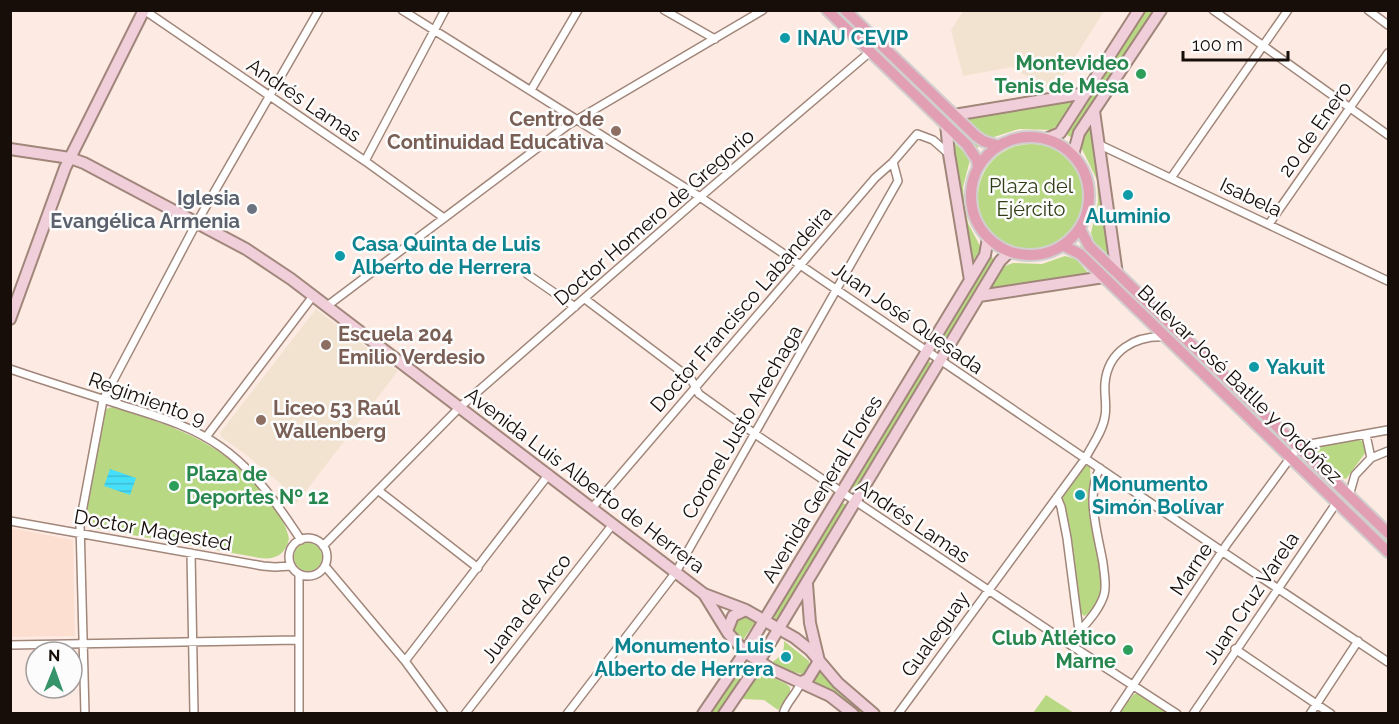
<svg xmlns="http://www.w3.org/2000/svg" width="1399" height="724" font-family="Raleway,sans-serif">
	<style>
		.built { fill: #fddfd2 }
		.education { fill: #f1e3d0 }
		.green { fill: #b9d884 }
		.water { fill: url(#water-rules) }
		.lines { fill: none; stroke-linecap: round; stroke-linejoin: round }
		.street-casing { stroke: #a1867a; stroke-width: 10 }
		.secondary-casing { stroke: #a1867a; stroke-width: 14 }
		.primary-casing { stroke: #d1cfce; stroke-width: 14 }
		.street { stroke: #fff; stroke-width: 7 }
		.secondary { stroke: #f0cfda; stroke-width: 10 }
		.primary { stroke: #e29fb4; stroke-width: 10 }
		.culture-dot { fill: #0f9aa8; stroke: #fcfcfc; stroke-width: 2 }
		.leisure-dot { fill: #2e9e5b; stroke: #fcfcfc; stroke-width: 2 }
		.education-dot { fill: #8d6e63; stroke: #fcfcfc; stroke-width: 2 }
		.worship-dot { fill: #6b7280; stroke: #fcfcfc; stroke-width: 2 }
		.labels { text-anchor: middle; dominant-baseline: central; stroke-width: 5; stroke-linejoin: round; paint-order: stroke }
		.culture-label { font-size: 20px; font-weight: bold; fill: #0d838f; stroke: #fcfcfc; text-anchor: start }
		.leisure-label { font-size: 20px; font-weight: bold; fill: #27864d; stroke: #fcfcfc; text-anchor: end }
		.street-label { font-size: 20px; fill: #170d09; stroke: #fcfcfc }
		.education-label { font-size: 20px; font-weight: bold; fill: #785e54; stroke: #fcfcfc; text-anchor: start }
		.park-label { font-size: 20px; fill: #303d16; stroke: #fcfcfc }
		.worship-label { font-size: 20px; font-weight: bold; fill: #5b616d; stroke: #fcfcfc; text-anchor: end }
	</style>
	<defs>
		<pattern id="water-rules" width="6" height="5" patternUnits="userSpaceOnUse" patternTransform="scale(1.5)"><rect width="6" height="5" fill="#46dff9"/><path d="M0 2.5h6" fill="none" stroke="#3dbed4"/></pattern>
	</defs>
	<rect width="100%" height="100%" fill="#fdebe3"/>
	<!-- built -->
	<path class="built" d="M11 528 73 540 75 636 11 637Z"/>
	<!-- education -->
	<path class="education" d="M963 11V10L1104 11 1053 92 1012 67 963 76 951 30Z
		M316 309 398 371 296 504 278 490 282 485 244 453 221 437 220 433Z"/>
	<!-- green -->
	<path class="green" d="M1145 11H1153L1071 137 1067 135 1066 133Z
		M852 24 979 146 977 148 850 26Z
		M1073 100V104L1057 126 1050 130 1019 129 991 138 984 136 968 120 969 117Z
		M1090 129H1092L1110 256 1094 242 1091 233 1098 202 1097 180 1081 147 1083 138Z
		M953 142 968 155 970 160 963 187 964 200 968 223 980 246V250L972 263Z
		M978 197a53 53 0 1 1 106 0a53 53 0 1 1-106 0Z
		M1082 245 1286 442 1269 426 1261 422 1079 247Z
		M1065 256 1076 259 1089 274 989 290 1005 266 1013 263 1042 264Z
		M989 257H992L994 260 942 347H938L936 344Z
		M926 362H930L931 365 856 489H852V484Z
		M112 407C177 427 226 443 268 499 277 511 286 523 289 539 285 555 275 560 260 558L88 527 84 518 104 415 106 409Z
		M1360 440 1364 442 1366 452 1346 479 1338 477 1317 455 1318 449 1322 446Z
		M1299 459 1319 477 1328 481 1388 541 1381 538Z
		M1085 466H1090L1091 492 1103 580C1102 594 1098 610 1084 616L1079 611 1062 497Z
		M841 503 845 504 846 508 779 618 775 619 774 615Z
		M294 557a14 14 0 1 1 28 0a14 14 0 1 1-28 0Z
		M746 616 755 622 743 640 733 628 735 618Z
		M784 641 809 661V668L803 674 787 671 771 663C780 657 785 652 784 641Z
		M748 663 749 667 717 713 710 714 745 664Z
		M820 671 837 690 865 713H861L841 697 814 681 815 677Z
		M766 674 786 684 790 687V695L778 710 764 700 742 699 756 677Z
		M1134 694H1138L1168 713H1119Z
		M1046 695 1074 713H1033Z"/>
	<!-- water -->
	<path class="water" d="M110 469 136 478 130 495 104 486Z"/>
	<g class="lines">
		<!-- street casing -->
		<g class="street-casing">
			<path id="street" d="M144 10 365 161 444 218
				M402 10 700 197 1223 552 1388 662
				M664 10 715 39
				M1213 10 1388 135
				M1368 10 1388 25
				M531 90 578 10
				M1098 144 1388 281
				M365 161 445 10
				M1171 178 1288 10
				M1269 224 1388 53
				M527 274 575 307
				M585 299 691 379 699 394 755 434 1069 644 1177 714
				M327 306 568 125 763 10
				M10 369C45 381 80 392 115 403 152 415 189 424 221 447 255 471 278 505 301 540
				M1366 435 1371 458 1388 451
				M206 437 313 296
				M379 491 478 568
				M1349 496 1355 475 1371 458
				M1057 497 1061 507 1067 538 1079 631
				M592 508 875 178 893 162 917 134 933 140 949 154
				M10 521 263 566 275 567 291 566
				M289 557a19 19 0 1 1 38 0a19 19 0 1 1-38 0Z
				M323 546 460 407 700 197 870 52
				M191 553 194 714
				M325 566 405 661 444 714
				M1069 644C1080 629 1098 614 1104 595 1107 585 1104 574 1103 563 1098 534 1085 495 1100 468
				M10 645 298 640
				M1235 649 1331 714
				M405 661 549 474
				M85 714 80 523 103 400 197 222 319 10
				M299 714V574
				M465 714 613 524
				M567 714 676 572 898 181 893 162
				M783 714C786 702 797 694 801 682
				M898 714 1085 459C1092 445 1103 431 1105 416 1107 405 1104 394 1105 383 1108 351 1135 335 1166 337
				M1114 714 1227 544 1299 446 1388 430
				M1193 714 1337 502
				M1310 714 1358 641"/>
		</g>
		<!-- secondary casing -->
		<g class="secondary-casing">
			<path id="secondary" d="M1094 111 1117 274
				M954 115 1086 93
				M946 124 949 154 970 280
				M1046 139 1060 133 1139 10
				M10 149 70 158 84 163 246 249 291 279 704 594 728 633 745 652 771 669 830 696 853 714
				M1073 155 1079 133 1161 10
				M979 296 1104 277
				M10 319 65 168 144 10
				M704 594 746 610 795 638 810 650 838 683 874 714
				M727 631 733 616 746 610
				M801 682 808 679 819 661 810 623 807 584
				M703 714 745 652 970 280 985 255 988 238
				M724 714 752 673 1000 261 1009 252"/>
		</g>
		<!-- primary casing -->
		<g class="primary-casing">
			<path id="primary" d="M827 10 967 145 977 160 978 167
				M845 10 976 136 983 141 999 146
				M971 196a59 59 0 1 1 118 0a59 59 0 1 1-118 0Z
				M1080 229 1089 246 1388 533
				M1064 246 1080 254 1388 552"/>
		</g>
		<!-- street -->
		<use href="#street" class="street"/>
		<!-- secondary -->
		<use href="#secondary" class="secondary"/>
		<!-- primary -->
		<use href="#primary" class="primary"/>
	</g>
	<!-- markers -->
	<g class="culture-dot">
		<circle cx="785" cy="38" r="6"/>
		<circle cx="1128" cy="195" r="6"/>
		<circle cx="340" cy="256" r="6"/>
		<circle cx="1254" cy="367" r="6"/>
		<circle cx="1080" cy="495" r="6"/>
		<circle cx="786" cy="657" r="6"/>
	</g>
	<g class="leisure-dot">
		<circle cx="1141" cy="74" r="6"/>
		<circle cx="174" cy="486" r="6"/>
		<circle cx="1128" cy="650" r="6"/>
	</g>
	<g class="education-dot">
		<circle cx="616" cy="131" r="6"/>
		<circle cx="326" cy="345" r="6"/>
		<circle cx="261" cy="420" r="6"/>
	</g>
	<circle class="worship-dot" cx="252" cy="209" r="6"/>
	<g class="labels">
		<!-- culture labels -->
		<g class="culture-label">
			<text x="797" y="38">INAU CEVIP</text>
			<text x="1128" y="216" text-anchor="middle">Aluminio</text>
			<text x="352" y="244">Casa Quinta de Luis<tspan x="352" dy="23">Alberto de Herrera</tspan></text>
			<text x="1266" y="367">Yakuit</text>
			<text x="1092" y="484">Monumento<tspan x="1092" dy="23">Simón Bolívar</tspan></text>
			<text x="774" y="646" text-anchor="end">Monumento Luis<tspan x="774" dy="23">Alberto de Herrera</tspan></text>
		</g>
		<!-- leisure labels -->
		<g class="leisure-label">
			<text x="1129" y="63">Montevideo<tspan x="1129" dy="23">Tenis de Mesa</tspan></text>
			<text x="186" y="474" text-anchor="start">Plaza de<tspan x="186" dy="23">Deportes Nº 12</tspan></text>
			<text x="1116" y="638">Club Atlético<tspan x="1116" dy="23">Marne</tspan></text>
		</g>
		<!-- street labels -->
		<g class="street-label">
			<text transform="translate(304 100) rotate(34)">Andrés Lamas</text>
			<text transform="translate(1315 129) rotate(-55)">20 de Enero</text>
			<text transform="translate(1251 197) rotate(25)">Isabela</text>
			<text transform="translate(654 217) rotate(-41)">Doctor Homero de Gregorio</text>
			<text transform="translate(741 309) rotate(-49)">Doctor Francisco Labandeira</text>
			<text transform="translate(908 318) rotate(35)">Juan José Quesada</text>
			<text transform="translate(1240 384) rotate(44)">Bulevar José Batlle y Ordóñez</text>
			<text transform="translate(147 399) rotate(20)">Regimiento 9</text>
			<text transform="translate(742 422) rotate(-60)">Coronel Justo Arechaga</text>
			<text transform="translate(585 480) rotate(37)">Avenida Luis Alberto de Herrera</text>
			<text transform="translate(822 489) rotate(-59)">Avenida General Flores</text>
			<text transform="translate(913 521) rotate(34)">Andrés Lamas</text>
			<text transform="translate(153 530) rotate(10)">Doctor Magested</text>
			<text transform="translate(1191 569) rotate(-56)">Marne</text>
			<text transform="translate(1251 598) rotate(-56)">Juan Cruz Varela</text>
			<text transform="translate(526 608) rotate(-52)">Juana de Arco</text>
			<text transform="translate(935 634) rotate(-54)">Gualeguay</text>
		</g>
		<!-- education labels -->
		<g class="education-label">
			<text x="604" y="119" text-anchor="end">Centro de<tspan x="604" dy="23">Continuidad Educativa</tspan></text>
			<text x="338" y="334">Escuela 204<tspan x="338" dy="23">Emilio Verdesio</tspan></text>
			<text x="273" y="408">Liceo 53 Raúl<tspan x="273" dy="23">Wallenberg</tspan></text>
		</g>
		<!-- park labels -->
		<g class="park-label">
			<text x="1031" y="186">Plaza del<tspan x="1031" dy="23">Ejército</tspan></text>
		</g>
		<!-- worship labels -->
		<g class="worship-label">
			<text x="240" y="198">Iglesia<tspan x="240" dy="23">Evangélica Armenia</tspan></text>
		</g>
	</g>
	<!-- border -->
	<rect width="1399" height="724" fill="none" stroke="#170d09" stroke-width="24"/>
	<!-- north arrow -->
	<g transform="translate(54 670) rotate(1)"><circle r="28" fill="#fcfcfc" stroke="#a09c9b" stroke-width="1.5"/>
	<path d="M0-4.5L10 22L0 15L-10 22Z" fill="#37936a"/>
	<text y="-9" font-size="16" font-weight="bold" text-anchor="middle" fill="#170d09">N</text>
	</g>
	<!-- scale -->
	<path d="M1183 51v9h105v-9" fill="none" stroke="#170d09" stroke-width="3"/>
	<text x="1192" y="51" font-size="18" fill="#170d09" stroke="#fcfcfc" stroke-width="4.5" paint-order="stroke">100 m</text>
</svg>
